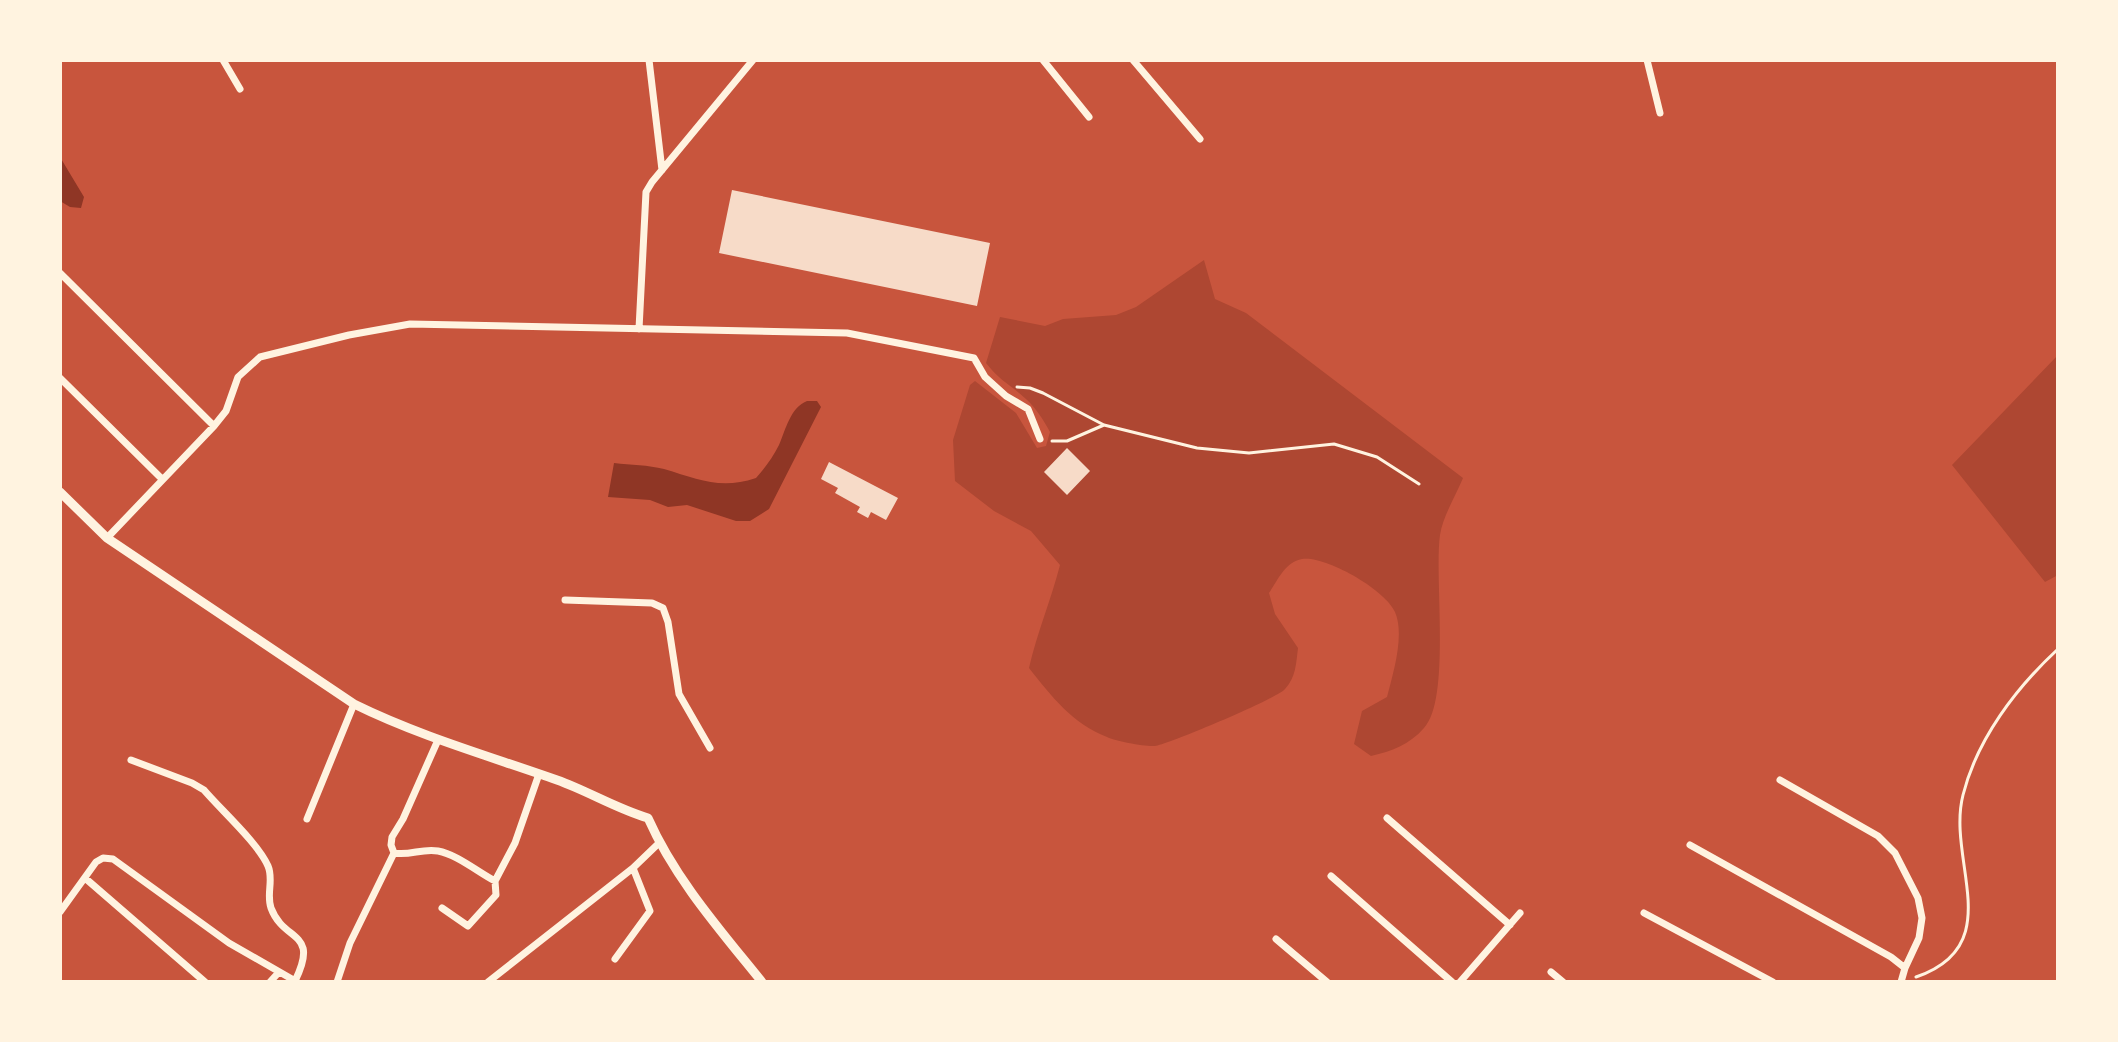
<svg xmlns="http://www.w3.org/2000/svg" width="2118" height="1042" font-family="'Work Sans',sans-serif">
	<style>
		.green { fill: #ae4732 }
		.water { fill: #8f3625 }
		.building { fill: #f7dbc8 }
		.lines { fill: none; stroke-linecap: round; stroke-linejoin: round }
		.path { stroke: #fff3e0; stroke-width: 3 }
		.minor { stroke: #fff3e0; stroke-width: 7 }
		.tertiary { stroke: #fff3e0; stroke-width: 9 }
	</style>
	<rect width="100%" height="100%" fill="#c8553d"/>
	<!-- green -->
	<path class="green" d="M1204 260 1215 299 1246 313 1463 478C1456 495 1443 516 1440 535 1434 577 1451 699 1424 728 1409 745 1392 751 1371 756L1354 744 1362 711 1387 697C1393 674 1405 635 1395 612 1386 590 1325 555 1302 559 1285 562 1278 580 1269 593L1275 614 1298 648C1296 664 1296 677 1285 689 1278 698 1169 744 1155 746 1146 747 1115 741 1107 737 1072 723 1052 697 1029 668 1037 633 1051 600 1060 565L1031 531 994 511 955 481 953 440 970 385 975 381 1016 413 1037 448 1046 446 1050 432C1044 421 1036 408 1026 399 1011 385 1000 381 986 363L1000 317 1045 326 1063 319 1116 315 1136 307Z
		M2058 355V575L2045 582 1952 465Z"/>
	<!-- water -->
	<path class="water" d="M60 157 84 197 81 208 70 207 60 201Z
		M807 401H817L821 407 769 509 750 521H736L687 505 668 507 650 500 608 497 614 463C631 465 648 465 664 469 698 479 720 490 756 478 765 468 773 457 779 445 786 429 790 408 807 401Z"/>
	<!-- building -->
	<path class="building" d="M732 190 990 243 977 306 719 253Z
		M1067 448 1090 471 1067 495 1044 472Z
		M829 462 898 498 886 520 871 512 868 518 857 512 860 507 835 493 838 488 821 479Z"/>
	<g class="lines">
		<!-- path -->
		<path class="path" d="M1017 387 1030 388 1043 393 1104 425 1197 448 1249 453 1334 444 1377 457 1419 484
			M1052 441H1067L1104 425
			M1916 977C2009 945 1946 861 1963 795 1977 739 2016 688 2058 649"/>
		<!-- minor -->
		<path class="minor" d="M223 60 240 89
			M649 60 662 170
			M1043 60 1089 117
			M1133 60 1200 139
			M1647 60 1660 113
			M60 273 214 426
			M639 329 646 192 652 182 753 60
			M60 378 162 479
			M107 538 214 426 226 411 238 377 260 357 349 335 410 324 847 333 974 358 985 377 1006 396 1028 409 1040 439
			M565 600 652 603 663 608 668 622 679 694 710 748
			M438 740 403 819 392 837 391 845 394 853C410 856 422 848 438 851 456 854 478 872 495 881
			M131 760 192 783 204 790C221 810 258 843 268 866 274 880 266 894 271 908 284 943 320 930 295 981
			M1780 780 1878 836 1895 853 1918 898 1922 918 1919 938 1905 968
			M1387 818 1510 925
			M307 819 354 704
			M1690 845 1891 957 1905 968 1901 982
			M1331 876 1452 982
			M85 878 205 982
			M442 908 468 926 496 895 495 881 515 843 539 774
			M60 912 96 862 103 858 113 859 229 943 297 982
			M1644 913 1773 982
			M1276 939 1327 982
			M615 959 650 911 633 868
			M1551 972 1563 982
			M270 982 279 972
			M337 982 350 943 394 853
			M488 982 633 868 659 843
			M1460 982 1520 913"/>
		<!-- tertiary -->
		<path class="tertiary" d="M60 492 107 538 354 704C419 736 489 756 557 780 588 791 617 809 648 818 675 879 721 931 762 982"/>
	</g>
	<!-- border -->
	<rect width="2118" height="1042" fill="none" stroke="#fff3e0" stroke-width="124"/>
</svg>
